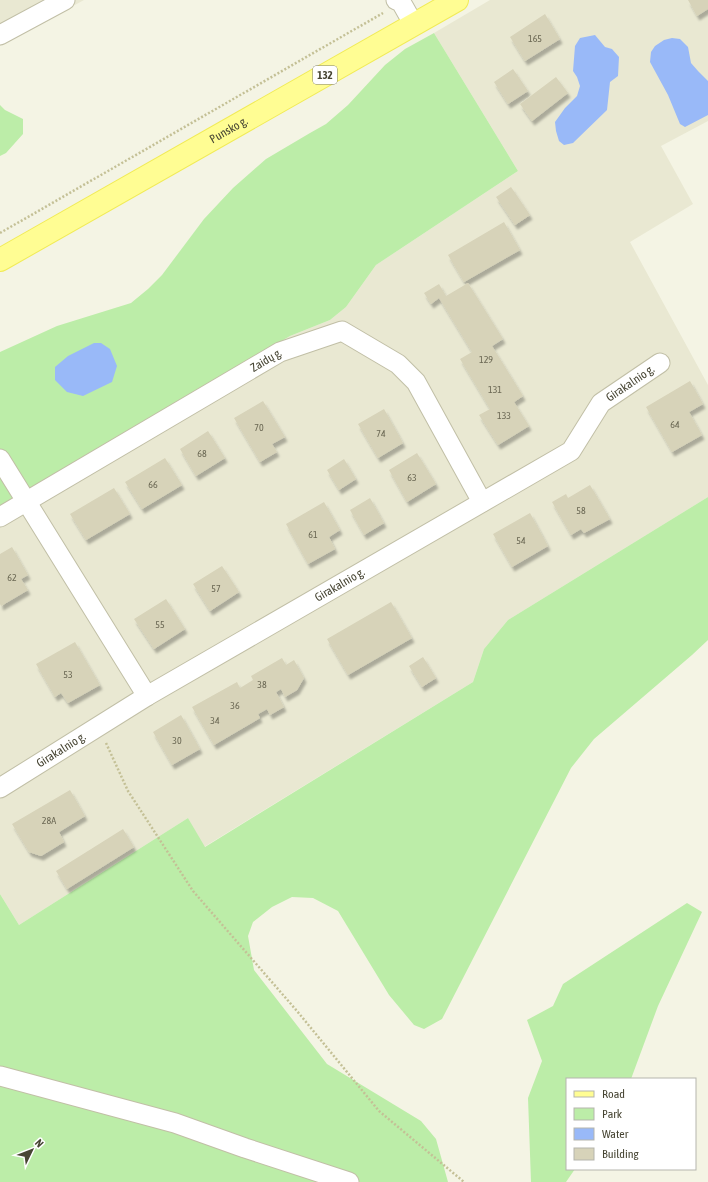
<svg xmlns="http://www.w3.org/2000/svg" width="708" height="1182" font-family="'Asap Condensed',sans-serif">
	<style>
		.residential { fill: #e9e8d2 }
		.green { fill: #bceda8 }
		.water { fill: #99b9f8 }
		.building { fill: #d7d3b9; filter: url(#shadow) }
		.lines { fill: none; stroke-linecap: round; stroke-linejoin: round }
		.minor-casing { stroke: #c1bfa6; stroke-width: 21 }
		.major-casing { stroke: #f1eb56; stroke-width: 24 }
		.path { stroke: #c4c096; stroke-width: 2.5; stroke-dasharray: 2 2; stroke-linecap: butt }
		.minor { stroke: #fff; stroke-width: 19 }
		.major { stroke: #fffd93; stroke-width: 22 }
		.labels { text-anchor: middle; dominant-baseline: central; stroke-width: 4; stroke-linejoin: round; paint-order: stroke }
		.number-label { font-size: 10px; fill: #6b6854 }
		.shield { fill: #fff; stroke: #7e7d70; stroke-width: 1 }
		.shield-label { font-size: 11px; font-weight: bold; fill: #474533 }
		.street-label { font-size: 12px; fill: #474533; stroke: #fff }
	</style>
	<defs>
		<filter id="shadow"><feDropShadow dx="2.5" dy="4.5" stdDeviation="1" flood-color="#0004"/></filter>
	</defs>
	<rect width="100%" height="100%" fill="#f4f4e4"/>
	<!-- residential -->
	<path class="residential" d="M0 0H84L0 46Z
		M490 0H708V121L661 146 693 204 630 242 708 385V497L508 620 484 649 473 682 204 847 188 818 19 925 0 894V509L290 336 330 320 346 307 376 265 518 171 434 33Z"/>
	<!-- green -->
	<path class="green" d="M434 33 518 171 376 265 346 307 330 320 290 336 0 509V352L57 326 131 303 148 289 162 275 204 219 233 188 266 159 310 133 326 124 348 105 385 65 405 49Z
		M0 105 5 110 23 119V134L6 153 0 156Z
		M708 497V640L692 655 594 739 571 768 442 1019 424 1029 414 1025 389 995 338 911 313 898 292 897 272 907 253 922 248 936 254 970 327 1064 421 1121 436 1139 448 1182H0V894L19 925 188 818 205 847 473 682 484 649 508 620Z
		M687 903 702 912 658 1006 631 1079H567V1169H575L566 1182H531L528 1098 542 1061 527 1020 553 1006 563 984Z"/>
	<!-- water -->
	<path class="water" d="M595 35 605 47 612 49 619 57 618 76 610 82 607 110 573 143 564 145 559 141 556 131 555 122 565 108 577 96 580 86 577 77 573 71 575 46 580 38Z
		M672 38 680 39 688 47 691 63 698 71 708 81V115L685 127 680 124 668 95 650 62 651 52 655 46 664 40Z
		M94 343H101L110 349 117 366 112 382 83 396 67 392 55 380V367L68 356Z"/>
	<!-- building -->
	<path class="building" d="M688 0H708V9L697 16Z
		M545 14 560 39 525 61 510 37Z
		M513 69 528 91 508 104 494 82Z
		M556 77 568 93 532 121 520 104Z
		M511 187 530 215 515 225 496 197Z
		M504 222 520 250 464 282 448 255Z
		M468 283 503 339 492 346 523 396 514 402 529 426 498 445 479 415 490 409 460 359 472 352 439 298 431 304 424 293 439 284 446 296Z
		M690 381 703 404 689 412 702 435 672 452 646 407Z
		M263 401 285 437 272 444 277 452 260 462 234 418Z
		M384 409 403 443 378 458 358 424Z
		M208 431 225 458 196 476 180 449Z
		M417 453 436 484 407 502 389 470Z
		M165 458 182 485 142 509 125 482Z
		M344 459 356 479 339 490 327 470Z
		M590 485 610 519 584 533 581 529 571 535 552 502 566 494 568 498Z
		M114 488 130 514 86 540 70 514Z
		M370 498 384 523 364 535 350 510Z
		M324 502 340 530 329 537 335 549 308 564 286 524Z
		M530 513 548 546 512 567 493 534Z
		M12 547 28 575 21 579 28 590 1 606 0 604V554Z
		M222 566 239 592 210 611 193 584Z
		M166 599 185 629 154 649 134 619Z
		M391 602 412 638 348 675 327 639Z
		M75 642 100 685 68 703 61 693 55 697 36 664Z
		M423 657 436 678 422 687 409 666Z
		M282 658 286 665 294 660 304 678 297 690 285 697 281 689 276 692 284 707 270 715 267 709 258 714 260 718 214 745 192 707 237 682 240 688 253 680 251 676Z
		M181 715 200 749 172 765 153 732Z
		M70 790 85 816 59 832 64 842 41 856 29 852 12 824Z
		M123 829 134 847 67 889 56 871Z"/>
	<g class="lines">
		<!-- minor casing -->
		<g class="minor-casing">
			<g id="minor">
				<path d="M396 0 401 2 414 25"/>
				<path d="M0 35 65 0"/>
				<path d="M0 459 147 696"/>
				<path id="s1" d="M0 517 280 352 342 331 398 364 416 382 482 502"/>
				<path id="s2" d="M0 788 147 696 571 451 601 403 660 363"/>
				<path d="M0 1076 175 1123 245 1148 349 1182"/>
			</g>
		</g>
		<!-- major casing -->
		<g class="major-casing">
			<g id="major">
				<path id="s3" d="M0 260 457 0"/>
			</g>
		</g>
		<!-- path -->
		<path class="path" d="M0 233 383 13
			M106 743 128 791 193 891 297 1011 379 1111 464 1182"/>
		<!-- minor -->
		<use href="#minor" class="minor"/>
		<!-- major -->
		<use href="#major" class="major"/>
	</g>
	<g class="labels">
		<!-- number labels -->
		<g class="number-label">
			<text x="535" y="38">165</text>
			<text x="486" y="359">129</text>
			<text x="495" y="389">131</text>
			<text x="504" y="415">133</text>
			<text x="675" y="424">64</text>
			<text x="259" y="427">70</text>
			<text x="381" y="433">74</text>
			<text x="202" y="453">68</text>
			<text x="412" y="477">63</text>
			<text x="153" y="484">66</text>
			<text x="581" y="510">58</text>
			<text x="313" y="534">61</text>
			<text x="521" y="540">54</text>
			<text x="12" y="577">62</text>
			<text x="216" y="588">57</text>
			<text x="160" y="624">55</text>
			<text x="68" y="674">53</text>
			<text x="262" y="684">38</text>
			<text x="235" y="705">36</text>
			<text x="215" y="720">34</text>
			<text x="177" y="740">30</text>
			<text x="49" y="820">28A</text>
		</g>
		<!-- shield labels -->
		<rect class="shield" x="313" y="66" width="24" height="18" rx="3"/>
		<g class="shield-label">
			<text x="325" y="75">132</text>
		</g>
		<!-- street labels -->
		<g class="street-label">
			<text stroke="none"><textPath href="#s3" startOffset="263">Punsko g.</textPath></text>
			<text stroke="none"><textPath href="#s1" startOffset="309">Zaidų g.</textPath></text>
			<text stroke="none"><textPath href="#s2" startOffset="755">Girakalnio g.</textPath></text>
			<text stroke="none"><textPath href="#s2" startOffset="396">Girakalnio g.</textPath></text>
			<text stroke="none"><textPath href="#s2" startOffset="72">Girakalnio g.</textPath></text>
		</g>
	</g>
	<!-- legend -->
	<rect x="566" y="1078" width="130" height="92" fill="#ffffff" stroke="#b5b5ad"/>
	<rect x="574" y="1091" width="20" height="6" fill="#fffd93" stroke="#b5b5ad"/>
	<text x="602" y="1098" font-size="12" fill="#474533">Road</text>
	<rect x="574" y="1108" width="20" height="12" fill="#bceda8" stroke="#b5b5ad"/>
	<text x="602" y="1118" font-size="12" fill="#474533">Park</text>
	<rect x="574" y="1128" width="20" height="12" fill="#99b9f8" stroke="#b5b5ad"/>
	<text x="602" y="1138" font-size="12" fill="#474533">Water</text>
	<rect x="574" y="1148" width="20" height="12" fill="#d7d3b9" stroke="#b5b5ad"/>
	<text x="602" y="1158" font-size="12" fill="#474533">Building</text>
	<!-- north arrow -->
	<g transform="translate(32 1150) rotate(47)" stroke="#ffffff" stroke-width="3" paint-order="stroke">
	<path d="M0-3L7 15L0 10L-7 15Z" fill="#474533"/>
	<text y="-6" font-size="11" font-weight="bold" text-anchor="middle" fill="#474533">N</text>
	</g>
</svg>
